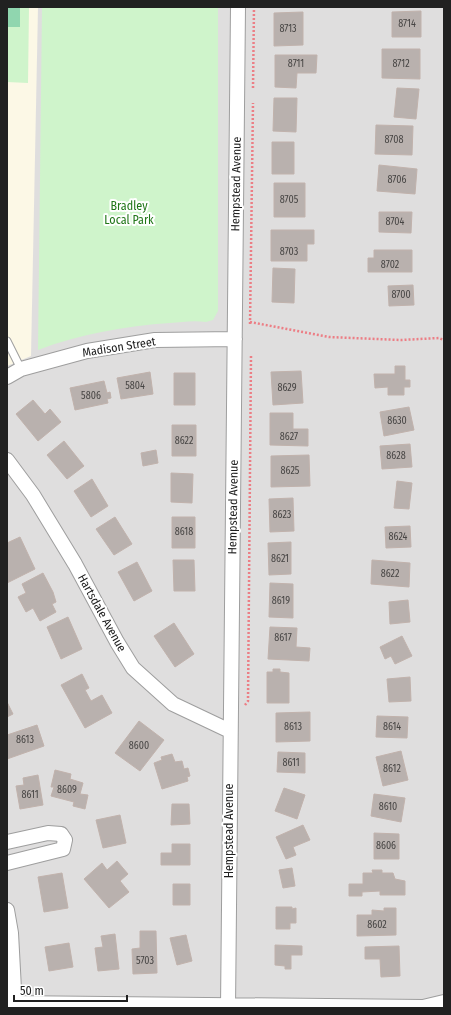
<svg xmlns="http://www.w3.org/2000/svg" width="451" height="1015" font-family="'Fira Sans Condensed',sans-serif">
	<style>
		.residential { fill: #dfdede }
		.education { fill: #fcf8e6 }
		.park { fill: #cff4cb }
		.pitch { fill: #90d6af }
		.building { fill: #b9b1ae; stroke: #c1b2ac }
		.lines { fill: none; stroke-linecap: round; stroke-linejoin: round }
		.service-casing { stroke: #9e9e9e; stroke-width: 9 }
		.minor-casing { stroke: #9e9e9e; stroke-width: 16 }
		.path { stroke: #ec7e85; stroke-width: 2.5; stroke-dasharray: 2 2; stroke-linecap: butt }
		.service { stroke: #fff; stroke-width: 7 }
		.minor { stroke: #fff; stroke-width: 14 }
		.labels { text-anchor: middle; dominant-baseline: central; stroke-width: 4; stroke-linejoin: round; paint-order: stroke }
		.number-label { font-size: 10px; fill: #474544 }
		.street-label { font-size: 12px; fill: #212121; stroke: #fff }
		.park-label { font-size: 12px; fill: #207618; stroke: #fff }
	</style>
	<rect width="100%" height="100%" fill="#f0ece9"/>
	<!-- residential -->
	<path class="residential" d="M7 7H444V1008H7Z"/>
	<!-- education -->
	<path class="education" d="M7 7H38L31 356 7 366Z"/>
	<!-- park -->
	<path class="park" d="M7 7H29L28 83 7 82Z
		M42 7H218V311L213 320 206 322C194 320 182 322 170 323 125 326 80 334 38 350Z"/>
	<!-- pitch -->
	<path class="pitch" d="M7 7H20V27H7Z"/>
	<!-- building -->
	<path class="building" d="M421 11V37H392V12Z
		M303 12V45L274 46V13Z
		M382 49H420V79L382 78Z
		M275 55H317L316 73H297L296 88 275 87Z
		M397 88 419 89 416 119 394 117Z
		M274 98H297L296 132 273 131Z
		M376 125 413 126 412 155 375 154Z
		M272 142H294V174H272Z
		M379 165 417 169 415 194 377 191Z
		M274 183H305V217H274Z
		M379 212H412L411 233 379 232Z
		M271 230H314V244H307V261H271Z
		M374 250H412V272H368V258H374Z
		M273 268 295 269 294 303 272 302Z
		M413 285 414 305 389 306 388 286Z
		M395 366H405V380H410V387H404V395H388V387L375 388 374 374H395Z
		M301 371 303 403 273 405 271 372Z
		M150 372 153 394 121 399 117 378Z
		M174 373H195V405H174Z
		M104 381 107 393 110 392 111 398 107 399 108 403 75 410 70 388Z
		M33 400 45 414 50 409 61 422 38 441 16 414Z
		M409 407 414 430 384 436 380 412Z
		M270 413H293V429H308V446L270 445Z
		M172 425H196V456H172Z
		M64 441 84 466 67 479 47 455Z
		M410 444 412 467 382 469 380 446Z
		M156 450 158 463 143 466 141 453Z
		M309 455 310 486 271 487V456Z
		M171 473 193 474 192 503 171 502Z
		M92 479 108 506 91 517 74 491Z
		M397 481 412 483 409 509 394 508Z
		M293 498 294 531 270 532 269 499Z
		M115 517 132 544 114 555 96 529Z
		M172 517H195V548H172Z
		M410 526 411 547 386 548 385 527Z
		M20 537 35 569 7 583V543Z
		M291 542V574L269 575 268 543Z
		M173 560H194L195 591H174Z
		M372 560 410 563 409 587 371 584Z
		M137 562 152 591 134 601 118 572Z
		M43 573 53 592 56 602 52 604 56 612 40 621 33 608 26 612 18 597 26 593 22 584Z
		M270 583 293 584V618L269 617Z
		M408 600 410 622 390 624 389 602Z
		M68 617 82 649 61 659 47 627Z
		M174 623 194 654 175 667 154 636Z
		M270 627 297 628 296 647 310 648 309 661 268 659Z
		M402 636 412 656 395 664 391 656 385 659 380 647Z
		M273 669H280V672L289 673V703H267V672H273Z
		M82 674 89 688 85 690 91 701 102 695 112 713 85 728 61 685Z
		M410 677 411 701 389 702 387 679Z
		M7 702 13 714 7 717Z
		M310 712V741L276 742V713Z
		M377 716 408 717 407 738 376 737Z
		M139 721 164 740 140 771 115 753Z
		M37 725 44 746 7 759V735Z
		M401 751 408 780 383 786 376 757Z
		M278 752 305 753V773L277 772Z
		M172 754 175 762 182 761 184 769 188 768 190 776 187 777 188 781 162 789 154 763 162 760 161 757Z
		M55 770 71 774 70 779 83 783 80 794 88 795 85 809 73 806 74 802 51 796 54 787H51Z
		M38 775 43 805 20 809 16 786 24 785 23 778Z
		M284 788 305 795 297 819 275 811Z
		M374 794 405 798 401 822 371 816Z
		M172 804H189L190 824 171 825Z
		M120 815 126 843 103 848 96 820Z
		M303 825 310 840 293 847 296 855 286 859 276 837Z
		M374 833 399 834V859H374Z
		M172 844H190V865H161V853H172Z
		M117 861 128 874 120 881 129 892 109 908 84 879 102 863 107 870Z
		M292 868 295 886 283 888 279 870Z
		M372 870H382V873H393L395 879 405 881V895H380V891L362 892V896H349V884H363V873H373Z
		M62 873 68 908 44 912 38 877Z
		M173 884H190V905H173Z
		M276 907H292V909L296 908V923H290V929H276Z
		M384 908H396V935L357 936V915H372V910L384 911Z
		M140 931H156L157 973 133 974 132 949 140 948Z
		M115 934 119 969 98 971 95 948 103 947 101 936Z
		M186 935 192 961 177 965 170 938Z
		M69 943 73 967 49 971 45 947Z
		M275 945 302 946V955H291V969H285V966L275 965Z
		M399 946 400 976 381 977 380 959H365V947Z"/>
	<g class="lines">
		<!-- service casing -->
		<g class="service-casing">
			<path id="service" d="M7 341 21 369"/>
		</g>
		<!-- minor casing -->
		<g class="minor-casing">
			<path id="minor" d="M7 377 21 369 87 351 155 340 235 339
				M7 460 33 495 75 564 117 642 133 668 173 704 230 731
				M7 842 48 833 61 834 65 840 63 849 7 863
				M7 910 11 933 15 1008
				M7 1003 423 1007 444 1002
				M228 1008 238 7"/>
		</g>
		<!-- path -->
		<path class="path" d="M253 88 254 7
			M250 322 329 337 401 340 439 338 444 340
			M250 324 253 103
			M245 705 248 701 251 355"/>
		<!-- service -->
		<use href="#service" class="service"/>
		<!-- minor -->
		<use href="#minor" class="minor"/>
	</g>
	<g class="labels">
		<!-- number labels -->
		<g class="number-label">
			<text x="407" y="24">8714</text>
			<text x="288" y="29">8713</text>
			<text x="296" y="64">8711</text>
			<text x="401" y="64">8712</text>
			<text x="394" y="140">8708</text>
			<text x="397" y="180">8706</text>
			<text x="289" y="200">8705</text>
			<text x="395" y="222">8704</text>
			<text x="289" y="252">8703</text>
			<text x="390" y="265">8702</text>
			<text x="401" y="295">8700</text>
			<text x="135" y="386">5804</text>
			<text x="287" y="388">8629</text>
			<text x="91" y="396">5806</text>
			<text x="397" y="421">8630</text>
			<text x="289" y="437">8627</text>
			<text x="184" y="441">8622</text>
			<text x="396" y="456">8628</text>
			<text x="290" y="471">8625</text>
			<text x="282" y="515">8623</text>
			<text x="184" y="532">8618</text>
			<text x="398" y="537">8624</text>
			<text x="280" y="559">8621</text>
			<text x="390" y="574">8622</text>
			<text x="281" y="601">8619</text>
			<text x="283" y="638">8617</text>
			<text x="293" y="727">8613</text>
			<text x="392" y="727">8614</text>
			<text x="25" y="740">8613</text>
			<text x="139" y="746">8600</text>
			<text x="291" y="763">8611</text>
			<text x="392" y="769">8612</text>
			<text x="67" y="790">8609</text>
			<text x="30" y="795">8611</text>
			<text x="388" y="807">8610</text>
			<text x="386" y="846">8606</text>
			<text x="377" y="925">8602</text>
			<text x="145" y="961">5703</text>
		</g>
		<!-- street labels -->
		<g class="street-label">
			<text transform="translate(236 184) rotate(-89)">Hempstead Avenue</text>
			<text transform="translate(119 347) rotate(-9)">Madison Street</text>
			<text transform="translate(233 507) rotate(-89)">Hempstead Avenue</text>
			<text transform="translate(102 613) rotate(61)">Hartsdale Avenue</text>
			<text transform="translate(229 831) rotate(-90)">Hempstead Avenue</text>
		</g>
		<!-- park labels -->
		<g class="park-label">
			<text x="129" y="206">Bradley<tspan x="129" dy="14">Local Park</tspan></text>
		</g>
	</g>
	<!-- border -->
	<rect width="451" height="1015" fill="none" stroke="#212121" stroke-width="16"/>
	<!-- scale -->
	<path d="M14 995v6h113v-6" fill="none" stroke="#212121" stroke-width="2"/>
	<text x="20" y="995" font-size="12" fill="#212121" stroke="#ffffff" stroke-width="3" paint-order="stroke">50 m</text>
</svg>
